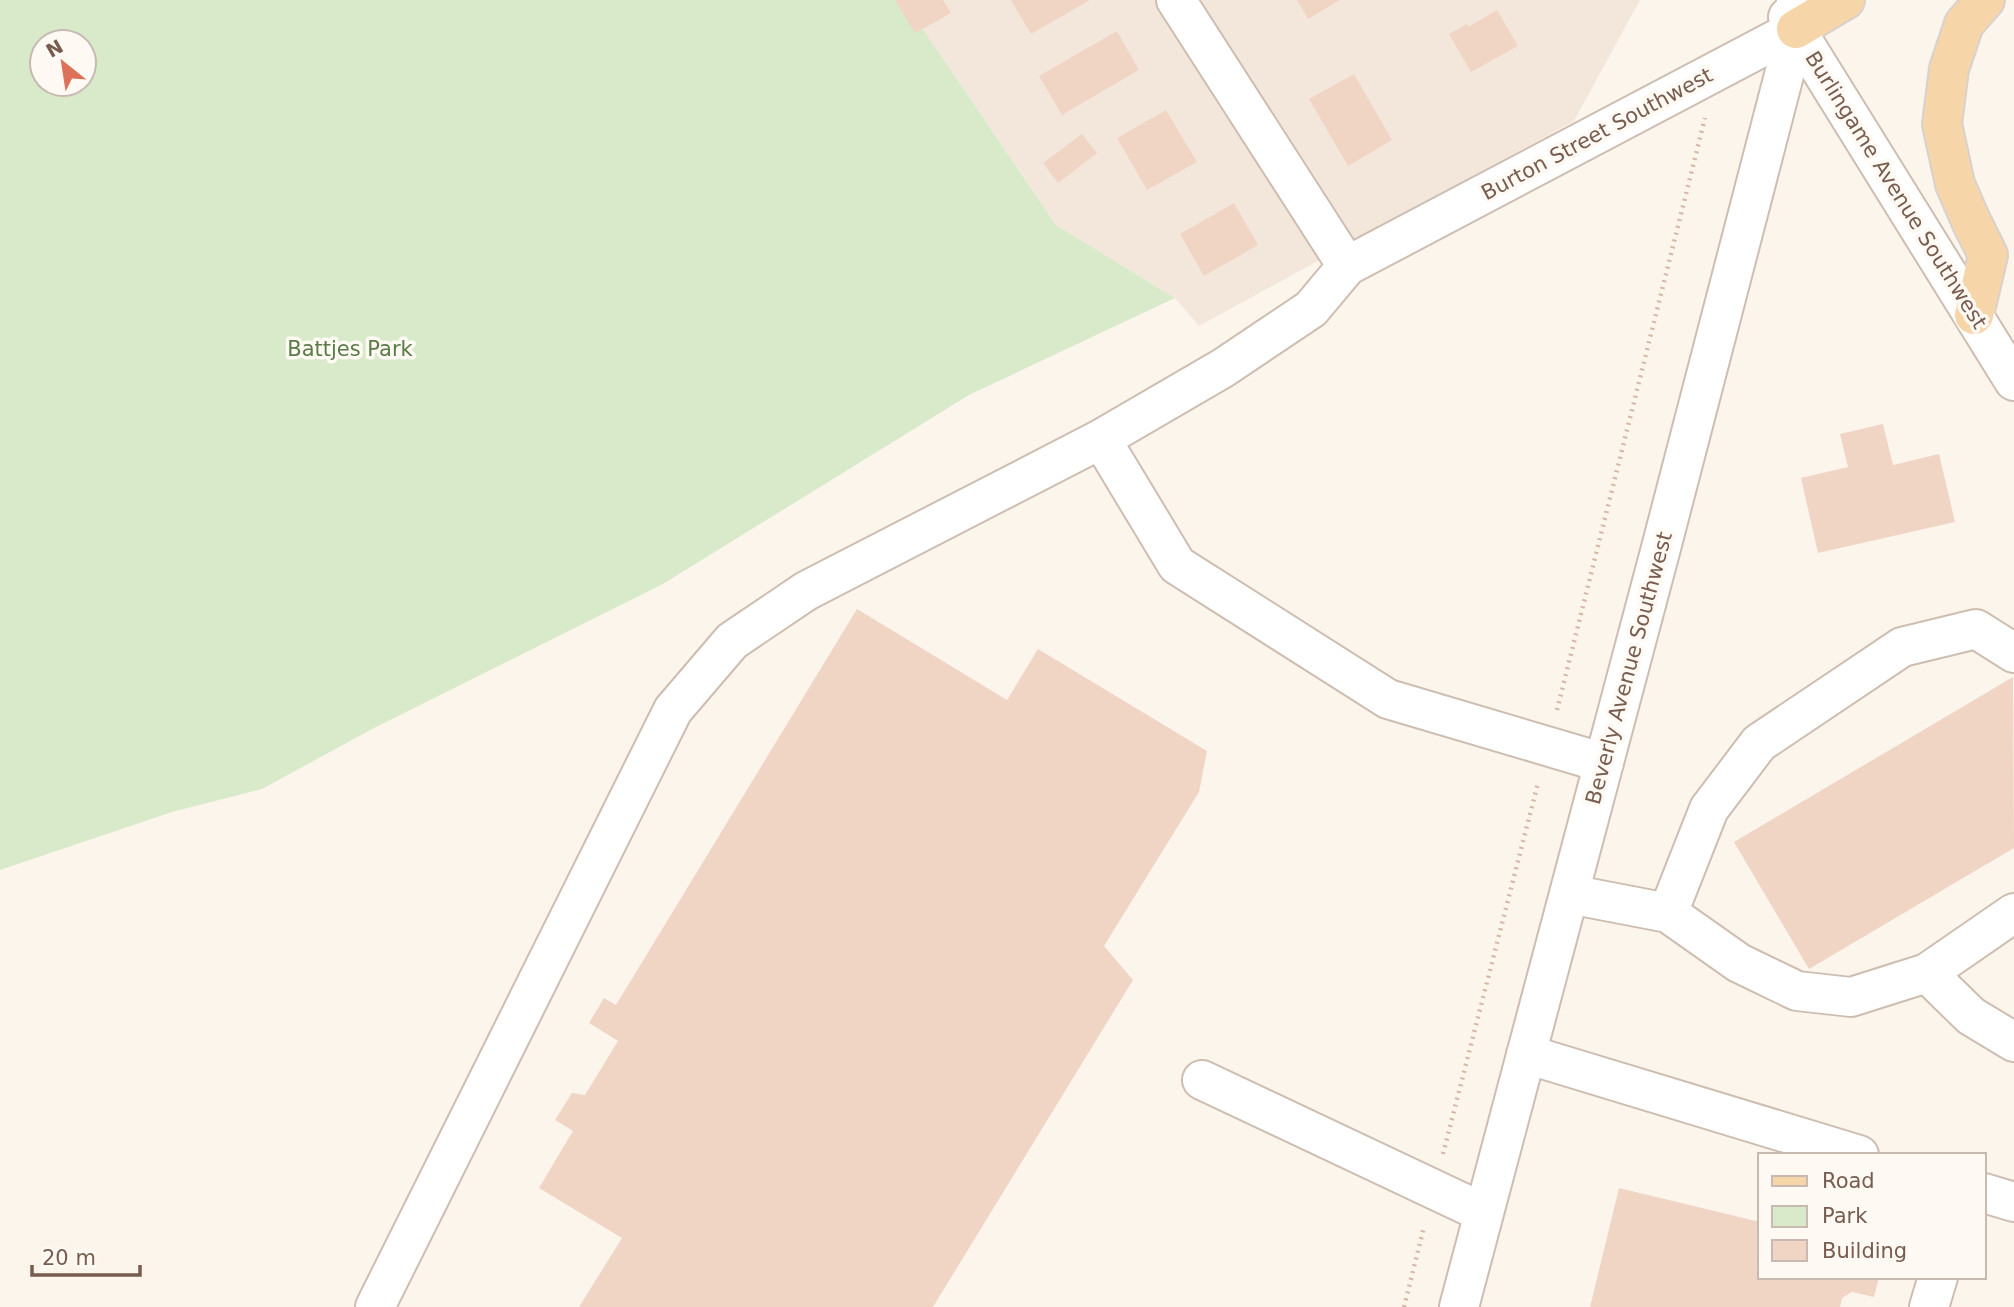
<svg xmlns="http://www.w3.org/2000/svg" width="2014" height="1307" font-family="'DejaVu Sans',sans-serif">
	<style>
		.residential { fill: #f3e7db }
		.green { fill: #d9eacb; fill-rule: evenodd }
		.building { fill: #f0d5c5 }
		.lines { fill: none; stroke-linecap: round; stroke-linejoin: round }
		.minor-casing { stroke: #cebdb1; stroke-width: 42 }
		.major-casing { stroke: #d9d1ce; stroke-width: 42 }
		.path { stroke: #d6b8a8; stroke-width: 4.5; stroke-dasharray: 2 5; stroke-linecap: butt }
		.minor { stroke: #fff; stroke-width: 38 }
		.major { stroke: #f6d6a9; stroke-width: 38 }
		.labels { text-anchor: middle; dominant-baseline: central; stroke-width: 7; stroke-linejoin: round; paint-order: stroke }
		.street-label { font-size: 21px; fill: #775c4f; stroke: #fef9f3 }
		.park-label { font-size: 21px; fill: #597c48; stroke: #fef9f3 }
	</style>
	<rect width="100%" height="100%" fill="#fcf5ec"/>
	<!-- residential -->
	<path class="residential" d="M903 0H1640L1574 121 1199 326 1175 298 1056 225Z"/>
	<!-- green -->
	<path class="green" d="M0 0H903L1056 225 1175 298 969 395 663 584 374 728 262 789 172 812 0 870ZM42 42H84V84H42Z"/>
	<!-- building -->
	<path class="building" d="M895 0H943L951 13 915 33Z
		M1011 0H1090L1031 34Z
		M1297 0H1340L1308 19Z
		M1497 10 1518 46 1471 72 1449 34 1467 24 1468 27Z
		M1117 31 1139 70 1062 115 1039 76Z
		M1354 74 1392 140 1348 166 1309 99Z
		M1166 110 1197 162 1147 190 1117 138Z
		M1082 134 1097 153 1058 183 1043 163Z
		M1234 203 1258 245 1204 276 1180 234Z
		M1883 424 1893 465 1939 454 1955 522 1818 553 1801 478 1848 467 1840 434Z
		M857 609 1007 700 1038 649 1207 751 1199 792 1104 946 1133 980 933 1307H579L622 1238 539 1188 573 1131 555 1120 572 1093 585 1095 618 1041 589 1023 604 998 616 1005Z
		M2013 677 2014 848 1809 969 1734 842Z
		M1619 1188 1760 1222V1277H1879L1874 1297 1852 1292 1842 1298 1840 1307H1590Z"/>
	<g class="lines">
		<!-- minor casing -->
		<g class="minor-casing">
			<path id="minor" d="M1176 0 1347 266
				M1788 17 2014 381
				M1101 439 1223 368 1311 309 1347 266 1796 29
				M1569 894 1668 913 1709 809 1759 743 1902 647 1976 629 2014 653
				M1668 913 1739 963 1797 991 1851 997 1927 973 2014 913
				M1927 973 1971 1016 2014 1042
				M1526 1054 1859 1155
				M1202 1080 1484 1213
				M1984 1193 2014 1202
				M375 1307 673 710 732 641 806 591 1101 439 1177 565 1388 699 1604 763
				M1459 1307 1661 548 1796 29V0
				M1929 1307 1938 1277"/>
		</g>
		<!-- major casing -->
		<g class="major-casing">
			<path id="major" d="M1796 29 1845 0
				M1974 315 1988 255 1971 221 1955 184 1942 124 1949 69 1964 24 1985 0"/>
		</g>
		<!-- path -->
		<path class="path" d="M1557 710 1705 118
			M1443 1154 1538 783
			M1404 1307 1424 1227"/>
		<!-- minor -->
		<use href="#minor" class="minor"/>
		<!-- major -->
		<use href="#major" class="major"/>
	</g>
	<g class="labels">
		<!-- street labels -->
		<g class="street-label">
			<text transform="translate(1597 134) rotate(-28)">Burton Street Southwest</text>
			<text transform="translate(1896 190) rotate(58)">Burlingame Avenue Southwest</text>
			<text transform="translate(1629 668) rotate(-75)">Beverly Avenue Southwest</text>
		</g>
		<!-- park labels -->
		<g class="park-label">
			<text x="350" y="349">Battjes Park</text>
		</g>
	</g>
	<!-- legend -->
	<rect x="1758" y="1153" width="228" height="126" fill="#fef9f3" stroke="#c8bab1" stroke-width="2"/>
	<rect x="1772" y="1176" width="35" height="10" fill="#f6d6a9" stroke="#c8bab1" stroke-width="2"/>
	<text x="1822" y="1188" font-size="21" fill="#775c4f">Road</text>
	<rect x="1772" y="1206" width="35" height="21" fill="#d9eacb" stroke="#c8bab1" stroke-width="2"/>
	<text x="1822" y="1223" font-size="21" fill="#775c4f">Park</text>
	<rect x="1772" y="1240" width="35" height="21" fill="#f0d5c5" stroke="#c8bab1" stroke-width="2"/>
	<text x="1822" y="1258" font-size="21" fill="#775c4f">Building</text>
	<!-- north arrow -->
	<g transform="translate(63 63) rotate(330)"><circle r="33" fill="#fef9f3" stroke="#c8bab1" stroke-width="2"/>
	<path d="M0-5L12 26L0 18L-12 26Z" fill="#de7159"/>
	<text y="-10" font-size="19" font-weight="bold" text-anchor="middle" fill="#775c4f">N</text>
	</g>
	<!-- scale -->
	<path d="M32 1265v10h108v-10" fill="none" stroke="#775c4f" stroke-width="3.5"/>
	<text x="42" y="1265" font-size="21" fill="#775c4f" stroke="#fef9f3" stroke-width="5" paint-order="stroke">20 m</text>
</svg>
